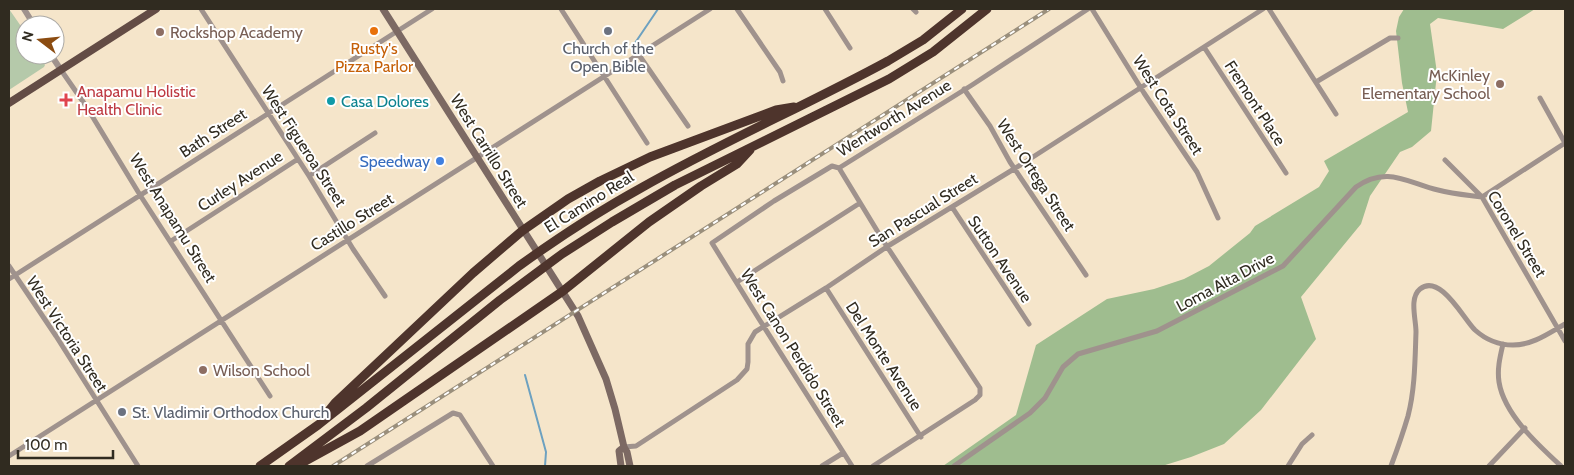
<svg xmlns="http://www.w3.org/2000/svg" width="1574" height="475" font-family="Cabin,sans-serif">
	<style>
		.green { fill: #b5c9aa }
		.forest { fill: #9fbd8f }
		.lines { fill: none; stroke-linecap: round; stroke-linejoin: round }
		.stream { stroke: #6da1c0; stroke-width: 2 }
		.minor { stroke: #9f928d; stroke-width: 5 }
		.tertiary { stroke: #9f928d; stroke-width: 6 }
		.secondary { stroke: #7c6963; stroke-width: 7 }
		.primary { stroke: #634c45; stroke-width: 8 }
		.motorway { stroke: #4e342c; stroke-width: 9 }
		.rail-casing { stroke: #9a8f7c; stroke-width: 4 }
		.rail { stroke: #fff; stroke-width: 2; stroke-dasharray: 5.5; stroke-linecap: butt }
		.food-dot { fill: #e8710a; stroke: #fff; stroke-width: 2 }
		.worship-dot { fill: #6b7280; stroke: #fff; stroke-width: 2 }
		.education-dot { fill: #8d6e63; stroke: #fff; stroke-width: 2 }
		.health-dot { fill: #e0444e; stroke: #fff; stroke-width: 2 }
		.culture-dot { fill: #0f9aa8; stroke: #fff; stroke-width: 2 }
		.shop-dot { fill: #3f7fe0; stroke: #fff; stroke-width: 2 }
		.labels { text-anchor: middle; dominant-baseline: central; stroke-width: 4; stroke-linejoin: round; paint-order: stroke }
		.education-label { font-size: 16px; fill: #785e54; stroke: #fff; text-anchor: start }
		.food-label { font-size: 16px; fill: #c56008; stroke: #fff }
		.worship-label { font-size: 16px; fill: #5b616d; stroke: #fff }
		.health-label { font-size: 16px; fill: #be3a42; stroke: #fff; text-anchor: start }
		.culture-label { font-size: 16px; fill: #0d838f; stroke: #fff; text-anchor: start }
		.street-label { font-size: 16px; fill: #302b20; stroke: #fff }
		.shop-label { font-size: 16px; fill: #366cbe; stroke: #fff; text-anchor: end }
	</style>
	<rect width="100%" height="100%" fill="#f5e5ca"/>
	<!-- green -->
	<path class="green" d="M9 9 25 32V55H39L45 65 44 67 9 90Z"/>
	<!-- forest -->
	<path class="forest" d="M1404 9H1489L1490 10 1493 9H1535L1503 29 1438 18 1430 24 1437 73 1431 131 1412 147 1400 152 1370 196 1361 224 1301 297 1316 339 1261 410 1224 444 1191 457 1162 466H943L1016 415 1036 345 1107 299 1154 289 1184 279 1209 266 1250 233 1255 226 1319 187 1329 171 1324 161 1408 112 1402 83 1396 31 1399 17Z"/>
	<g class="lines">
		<!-- stream -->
		<path class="stream" d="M635 43 658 9
			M525 375 546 452 545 466"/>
		<!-- minor -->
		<path class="minor" d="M201 9 309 176 353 249 385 296
			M561 9 647 143
			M737 9 780 72 783 81
			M825 9 850 48
			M913 9 916 12
			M1092 9 1144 93 1197 172 1218 218
			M1269 9 1336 114
			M1204 47 1286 173
			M639 55 688 126
			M61 70 86 106 140 195 270 396
			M1316 82 1390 38H1398
			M964 89 990 126 1010 162 1086 275
			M1540 98 1565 143
			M1445 160 1482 197 1565 341
			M839 168 884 242 980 388V395L975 400 873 466
			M309 176 375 133
			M952 207 1029 324
			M171 241 298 159
			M9 266 56 336 138 466
			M9 279 432 9
			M737 282 860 203
			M826 288 921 437
			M1503 344C1500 357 1497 369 1499 382 1504 414 1538 445 1561 466
			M624 447 636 446 737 380 747 369 748 362V344L755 332 826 288 888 246 1022 164 1263 9
			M9 456 710 9
			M367 466 453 413 460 415 493 466
			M822 466 843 453
			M852 466 759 319 712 243 774 201 832 166 839 168 972 85 1088 9
			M954 466 1030 413 1045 398 1063 367 1078 354 1157 331 1283 266 1356 187C1387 165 1408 183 1438 190 1453 194 1467 195 1482 197L1565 143
			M1288 466 1302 444 1312 435
			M1391 466C1397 450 1403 433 1408 416 1415 389 1415 360 1416 332 1416 319 1409 298 1420 289 1440 273 1463 318 1475 330 1485 339 1499 345 1513 345 1533 345 1549 333 1565 324
			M1489 466 1525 428"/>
		<!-- tertiary -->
		<path class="tertiary" d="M24 9 34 25
			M51 55 61 70"/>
		<!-- secondary -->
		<path class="secondary" d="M383 9 578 316 606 379 615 409 624 447 627 452 630 466
			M621 466 619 451 624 447"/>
		<!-- primary -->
		<path class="primary" d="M9 103 156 9"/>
		<!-- motorway -->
		<path class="motorway" d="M326 414 335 403 473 273 522 231 568 199 600 181 650 157 776 110 794 107
			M298 465 360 431 563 291 649 222 701 186 737 164 750 150
			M260 466 318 425 519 266C558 238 599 211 641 188 722 142 807 105 888 61L923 40 962 9
			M289 466 366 408 500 300 562 254 612 222 675 185 889 79 933 52 987 9"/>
		<!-- rail casing -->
		<g class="rail-casing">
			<path id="rail" d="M333 466 1049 9"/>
		</g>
		<!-- rail -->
		<use href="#rail" class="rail"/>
	</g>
	<!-- markers -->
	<circle class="food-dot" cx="374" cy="31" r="5"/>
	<g class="worship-dot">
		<circle cx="608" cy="31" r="5"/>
		<circle cx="122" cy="412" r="5"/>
	</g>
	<g class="education-dot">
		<circle cx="160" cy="32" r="5"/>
		<circle cx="1500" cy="84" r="5"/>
		<circle cx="203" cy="370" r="5"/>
	</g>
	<path class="health-dot" d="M63.5 92.5h5v5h5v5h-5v5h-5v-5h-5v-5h5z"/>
	<circle class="culture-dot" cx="331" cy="101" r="5"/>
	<circle class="shop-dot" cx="440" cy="161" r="5"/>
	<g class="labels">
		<!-- education labels -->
		<g class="education-label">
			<text x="170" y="32">Rockshop Academy</text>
			<text x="1490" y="75" text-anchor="end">McKinley<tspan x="1490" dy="18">Elementary School</tspan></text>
			<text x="213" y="370">Wilson School</text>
		</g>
		<!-- food labels -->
		<g class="food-label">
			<text x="374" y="48">Rusty's<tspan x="374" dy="18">Pizza Parlor</tspan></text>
		</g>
		<!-- worship labels -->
		<g class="worship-label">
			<text x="608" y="48">Church of the<tspan x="608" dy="18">Open Bible</tspan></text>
			<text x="132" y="412" text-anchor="start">St. Vladimir Orthodox Church</text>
		</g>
		<!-- health labels -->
		<g class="health-label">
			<text x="77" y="91">Anapamu Holistic<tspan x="77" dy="18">Health Clinic</tspan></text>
		</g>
		<!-- culture labels -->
		<g class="culture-label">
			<text x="341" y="101">Casa Dolores</text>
		</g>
		<!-- street labels -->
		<g class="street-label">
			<text transform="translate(1255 103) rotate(57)">Fremont Place</text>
			<text transform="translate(1168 105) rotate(57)">West Cota Street</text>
			<text transform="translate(894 118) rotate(-32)">Wentworth Avenue</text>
			<text transform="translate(213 133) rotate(-33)">Bath Street</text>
			<text transform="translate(304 146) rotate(57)">West Figueroa Street</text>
			<text transform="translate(489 151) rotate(58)">West Carrillo Street</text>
			<text transform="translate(1036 175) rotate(57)">West Ortega Street</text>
			<text transform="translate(240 181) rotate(-33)">Curley Avenue</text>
			<text transform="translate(589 202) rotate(-32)">El Camino Real</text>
			<text transform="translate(923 210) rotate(-32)">San Pascual Street</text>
			<text transform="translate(173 218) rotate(58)">West Anapamu Street</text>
			<text transform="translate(352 222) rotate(-32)">Castillo Street</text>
			<text transform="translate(1517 234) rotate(59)">Coronel Street</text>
			<text transform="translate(1000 259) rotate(56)">Sutton Avenue</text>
			<text transform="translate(1225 282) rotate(-28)">Loma Alta Drive</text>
			<text transform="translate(67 334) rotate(57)">West Victoria Street</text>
			<text transform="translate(793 348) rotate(58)">West Canon Perdido Street</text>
			<text transform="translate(884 356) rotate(57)">Del Monte Avenue</text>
		</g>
		<!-- shop labels -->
		<g class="shop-label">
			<text x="430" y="161">Speedway</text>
		</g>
	</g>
	<!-- border -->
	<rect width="1574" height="475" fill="none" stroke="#302b20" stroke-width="20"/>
	<!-- north arrow -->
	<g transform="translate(40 40) rotate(286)"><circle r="24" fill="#ffffff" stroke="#acaaa6"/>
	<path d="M0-4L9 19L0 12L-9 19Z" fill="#8b4c11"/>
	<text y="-8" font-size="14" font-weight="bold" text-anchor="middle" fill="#302b20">N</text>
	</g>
	<!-- scale -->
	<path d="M18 450v8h95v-8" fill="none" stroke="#302b20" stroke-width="2.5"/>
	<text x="25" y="450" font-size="15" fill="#302b20" stroke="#ffffff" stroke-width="4" paint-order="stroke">100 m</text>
</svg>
